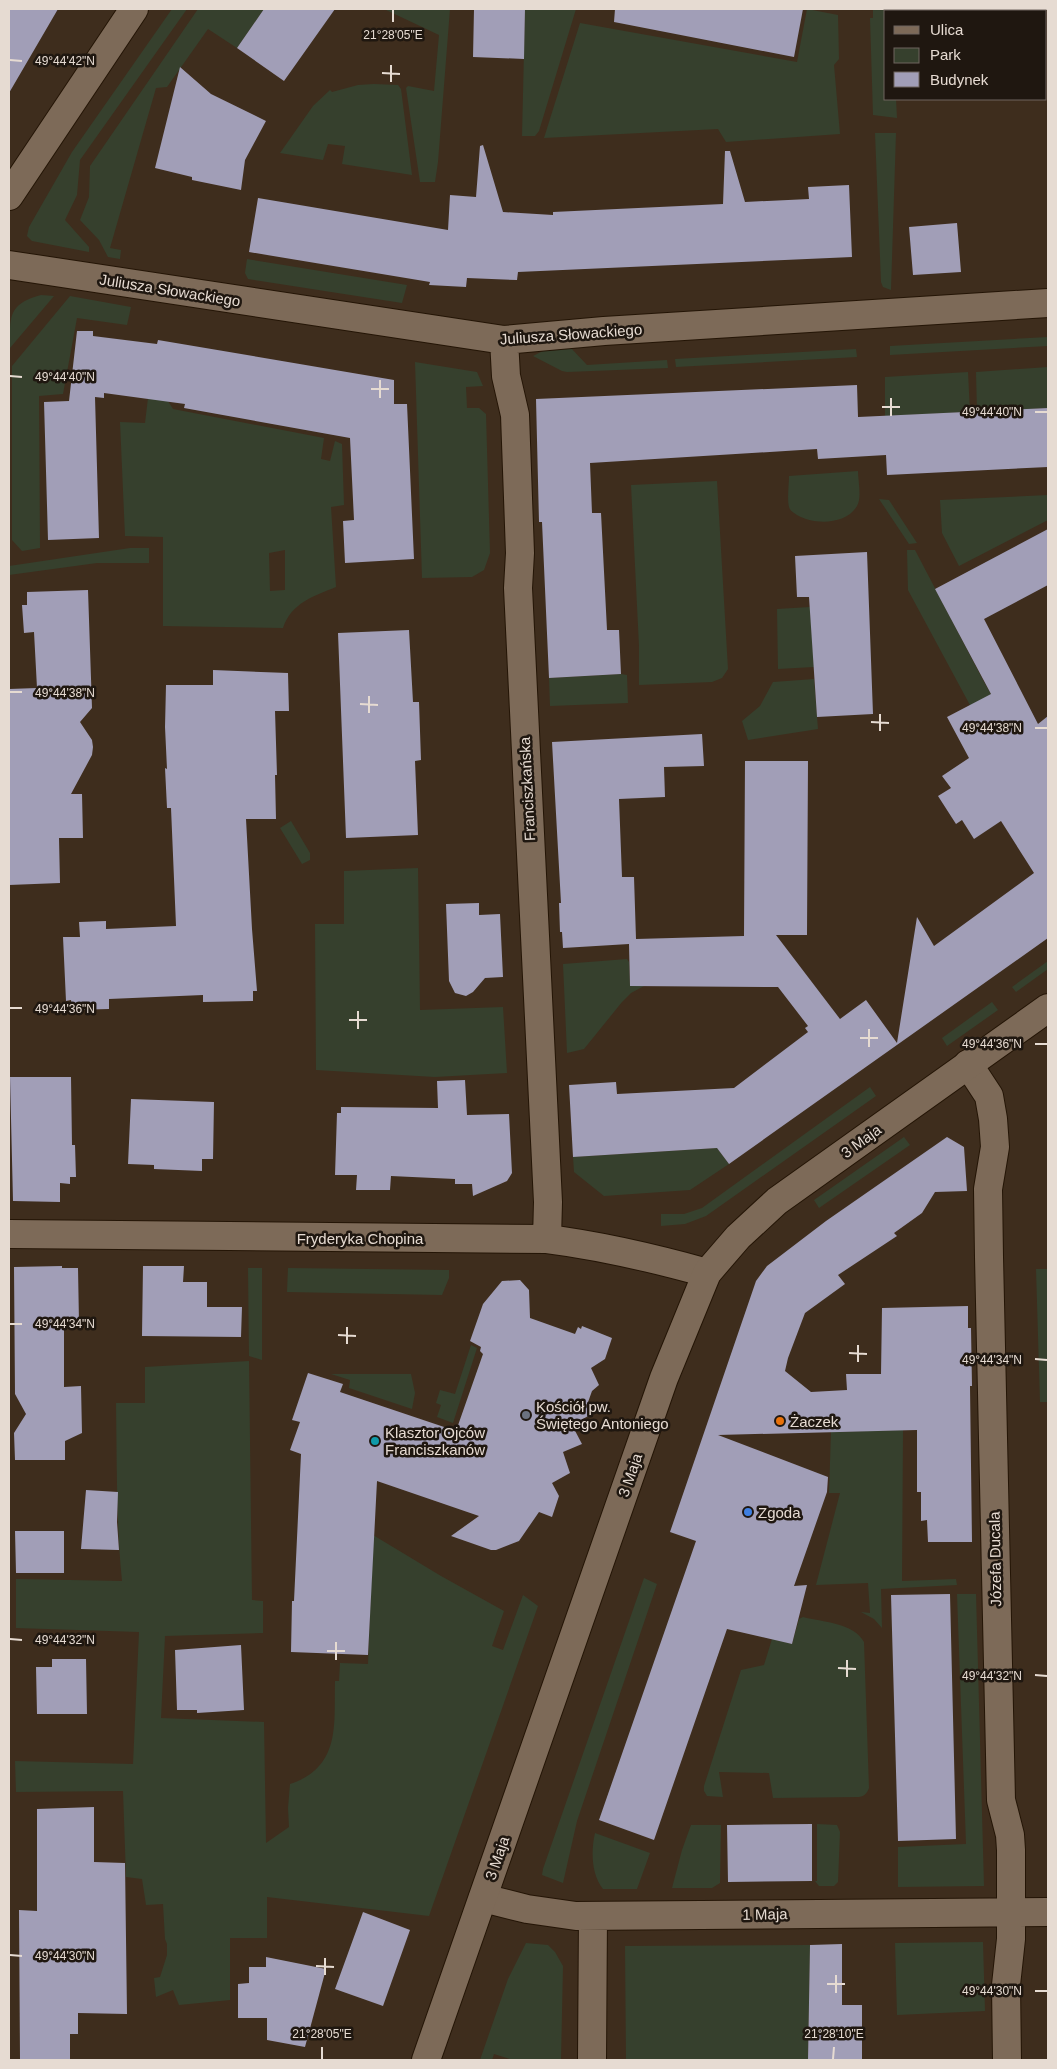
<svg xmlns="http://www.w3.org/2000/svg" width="1057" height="2069" font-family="Arial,sans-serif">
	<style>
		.green { fill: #36402d; fill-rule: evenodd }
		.building { fill: #a19eb7 }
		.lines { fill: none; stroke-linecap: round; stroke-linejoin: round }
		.minor-casing { stroke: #241506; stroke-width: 30 }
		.tertiary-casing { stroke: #241506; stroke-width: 30 }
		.minor { stroke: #7d6a58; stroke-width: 28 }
		.tertiary { stroke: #7d6a58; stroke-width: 28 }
		.ticks { fill: none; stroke: #e6dbd2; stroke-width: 2 }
		.worship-dot { fill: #6b7280; stroke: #1f1710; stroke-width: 2 }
		.food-dot { fill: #e8710a; stroke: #1f1710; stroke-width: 2 }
		.culture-dot { fill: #0f9aa8; stroke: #1f1710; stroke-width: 2 }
		.shop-dot { fill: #3f7fe0; stroke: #1f1710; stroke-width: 2 }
		.labels { text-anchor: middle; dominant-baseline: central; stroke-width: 5; stroke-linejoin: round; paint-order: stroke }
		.street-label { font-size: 15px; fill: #e6dbd2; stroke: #1f1710 }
		.poi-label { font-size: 15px; fill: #e6dbd2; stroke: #1f1710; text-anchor: start }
		.ticks-label { font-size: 12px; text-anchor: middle; fill: #e6dbd2; stroke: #1f1710; stroke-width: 5; stroke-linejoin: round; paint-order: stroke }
	</style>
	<rect width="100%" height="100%" fill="#3e2d1d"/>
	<!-- green -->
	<path class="green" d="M172 9H187L80 160 77 195 65 220 89 247V252L32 241 27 236 29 227 72 152Z
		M198 9H264L237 48 208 29 167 87 156 88 110 248 121 250 120 259 108 257 99 240 80 220 89 197 90 166Z
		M384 9H450L438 162 435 182H420L406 88 408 86 434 91 439 35Z
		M525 9H576L539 131 535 136H522Z
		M807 9 838 15 839 59 834 65 840 134 726 142 718 129 544 138 580 23 797 62Z
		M873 9H900V11H886V99H896L897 118 873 115 870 18H873Z
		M374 84 398 85 401 89 412 175 342 164 345 146 328 144 323 160 280 153 313 106 330 90 332 92 358 85Z
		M875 133H896L891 290 883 287 881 282Z
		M247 259 407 285 402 303 248 279 245 273Z
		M41 295 54 296 10 348C10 318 7 304 41 295Z
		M70 296 131 307 127 325 77 318 63 394 39 396 40 548 22 551 12 540V366Z
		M1048 337V346L890 355V346Z
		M570 347 587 365 667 360 668 368 567 372 562 371 533 356 545 350Z
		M856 349 857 357 676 367 675 359Z
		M415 362 477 372 483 386 466 387 467 408H479L486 414 490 553 484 570 472 577 422 578Z
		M1048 367V408L977 412 976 372Z
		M968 372 970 412 885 416V377Z
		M148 398 168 401 173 409 324 438 321 459 330 461 335 441 342 444 344 505 331 507 336 587C314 596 291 603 283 628L163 626V537L125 536 120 422 145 423ZM285 550V590L270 591 269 553Z
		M858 471C858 481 862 497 857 506 846 525 814 525 797 515 794 513 790 511 789 507 787 498 789 485 789 476Z
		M717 481 728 669 722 678 712 682 639 685V646L631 485Z
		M1048 495V520L959 566 942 533 940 500Z
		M879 499 889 500 917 543 909 544Z
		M130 548H149V563H97L9 575V566Z
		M907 550H915L984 682 1016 738 1048 783V850L908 590Z
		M810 607 814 667 778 669 777 609Z
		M621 674 627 675 628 703 550 706 549 678Z
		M814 679 818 729 748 740 742 721 760 706 773 682Z
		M291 821 310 853V860L302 864 280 828Z
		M418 868 420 1010 503 1007 507 1073 435 1077 316 1070 315 924H344V871Z
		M627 959 629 962 630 986H644L631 993 622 1002 584 1049 567 1053 563 964Z
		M1048 961V969L1016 992 1012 987Z
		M992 1002 998 1010 947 1046 942 1038Z
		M870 1087 876 1096 706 1216 685 1224 661 1226V1214H684L702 1208Z
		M904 1137 910 1145 819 1208 814 1200Z
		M717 1148 729 1164 690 1190 604 1196 574 1172 573 1157Z
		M248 1268H262V1360L249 1356Z
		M288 1268 449 1270V1278L442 1295 287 1292Z
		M1036 1269H1048V1402H1040Z
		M471 1345 477 1348 453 1423 437 1417 441 1405 436 1403 440 1390 455 1394Z
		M249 1361 252 1600 263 1601V1633L165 1636 161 1718 264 1722 266 1843 289 1827 288 1808 290 1784C341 1767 334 1725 335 1681H339L340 1663 368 1664 373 1535 441 1576 504 1611 492 1646 503 1650 523 1595 538 1606 429 1916 267 1897V1938H230V2000L179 2005 173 1990 156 1997 154 1978 160 1977 167 1955V1944L165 1939 163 1904 146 1905 142 1879 126 1877 123 1791 16 1792 15 1761 133 1764 139 1632 16 1628V1579L122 1581C116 1522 117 1462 116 1403H145V1367Z
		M331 1374H411L415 1393 412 1409 349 1388 350 1380Z
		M903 1430 902 1581 956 1579 957 1585 881 1589 882 1628 874 1619 861 1612 870 1613 868 1583 816 1585 840 1493H829L831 1432Z
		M644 1578 657 1584 577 1821 563 1883 542 1875 543 1869Z
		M957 1594H976L984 1886 898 1887V1847L966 1844Z
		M803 1617C822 1622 854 1623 864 1642L869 1788C867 1793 865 1796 859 1797L773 1798 769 1773 719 1772 723 1797 707 1796 704 1791V1786L741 1670 764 1665 772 1639 792 1644 799 1619Z
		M817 1824 837 1825 840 1832 838 1882 834 1886H819L815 1881H817Z
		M691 1825H721L720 1883 712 1888H672L682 1850Z
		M595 1833 650 1853 637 1889H603C591 1874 591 1850 595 1833Z
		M983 1942 985 2011 897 2015 895 1943Z
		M526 1943 548 1945 555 1952 563 1966 561 2060H513L494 2054 492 2060H480L508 1979Z
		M810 1945 808 2060H626L625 1946Z"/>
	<!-- building -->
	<path class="building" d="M9 9H58L9 93Z
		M264 9H335L284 81 237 48Z
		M474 9H525L524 59 473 57Z
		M615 9H803L794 57 614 22Z
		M180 67 211 94 266 121 245 160 241 190 192 180V177L155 168Z
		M483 145 503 212 553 215V212L723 204 725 151H730L745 202 809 199 808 187 849 185 852 257 518 272 517 280 467 278 466 287 429 285 430 282 249 252 258 198 448 230 450 195 476 197 480 146Z
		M957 223 961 272 913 275 909 227Z
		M77 331H93V336L157 344 158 340 394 380V404H407L414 559 345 563 343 521 354 520 350 438 184 408 185 404 104 393V398L95 397 99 538 48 540 44 402 69 401Z
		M857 385 858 417 1048 408V467L887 475 886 455 818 459 817 449 590 463 592 513H601L607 630H619L621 674 549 678 542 522H539L536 399Z
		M1048 529V585L984 619 1038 724 1048 716V938L729 1164 717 1148 573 1157 569 1085 616 1082 617 1094 734 1088 808 1032 805 1028 808 1026 778 987 630 986 629 944 563 948 562 932H560L559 903H561L552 742 702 734 704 766 664 767 665 797 619 799 622 877H634L636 939 744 936 745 761H808L807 935H776L840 1019 866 1000 897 1043 917 917 934 946 1034 873 1001 821 974 839 962 820 956 824 938 796 951 788 942 776 969 758 947 717 991 694 935 589Z
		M867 552 873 714 817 717 809 597H797L795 556Z
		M88 590 92 708 80 722 92 740 93 747 92 755 71 794H82L83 838H59L60 883 9 885V689L37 688 34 632 24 633 22 605H27V592Z
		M409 630 413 702H419L421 760 415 761 418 835 346 838 338 633Z
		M213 670 288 673 289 711H275L277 775H275L276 819H246L252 929 257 991H253V1001L203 1002V995L109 999V1009L72 1010 71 1000 66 1001 63 937H80L79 922 106 921V929L176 926 171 808H167L165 768 167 769 165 727 166 685H213Z
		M479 903V915L500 914 503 977 485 978 473 992 466 996 455 993 449 981 446 904Z
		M10 1077H71L72 1145H75L76 1177H70V1184L60 1183V1202L13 1201Z
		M465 1080 467 1115 509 1114 512 1173 507 1181 473 1196 472 1184H455V1179L391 1176 390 1190H356L357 1175H335L337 1113H341V1107L438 1108 437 1081Z
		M131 1099 214 1102 213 1159H202V1171L154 1169V1165L128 1164Z
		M947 1137 964 1147 967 1191 935 1192 922 1213 894 1233 897 1236 838 1275 845 1284 805 1313 788 1358 785 1371 811 1392 847 1390 846 1374H881L882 1308 968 1306V1328H971L972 1386H970L972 1542H928L927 1520 921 1521V1492H917V1430L718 1435 828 1477 827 1492 794 1586 807 1585 792 1644 727 1629 654 1840 599 1820 696 1541 670 1532 756 1281 767 1266 826 1221Z
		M62 1266V1268H78L79 1322 64 1323V1387L81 1386 82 1433 65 1441V1460H15L14 1433 26 1414 15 1394 14 1267Z
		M143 1266H184L183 1282H207V1307H242L241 1337 142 1336Z
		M520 1280 529 1290 530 1318 575 1334 578 1327 581 1329 582 1326 612 1338 605 1359 591 1368 599 1385 592 1391 587 1405 590 1415 572 1425 582 1444 563 1452 570 1473 552 1483 559 1496 552 1517 539 1512 519 1541 496 1550H491L451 1536 479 1516 377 1481 368 1655 291 1652 292 1601H294L301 1454 290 1450 300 1422 292 1420 308 1373 343 1384 340 1392 456 1431 483 1354 480 1351 481 1347 470 1341 483 1304 502 1281Z
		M86 1490 118 1492 117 1522 119 1550 81 1549Z
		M15 1531H64V1573H16Z
		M950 1594 956 1839 898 1841 891 1595Z
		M241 1645 244 1710 197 1713V1710H177L175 1650Z
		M52 1659H86L87 1714H37L36 1667H52Z
		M94 1807V1862L125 1863 127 2014 78 2013V2034H70V2060H20L19 1910 37 1911V1809Z
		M812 1824V1881L728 1882 727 1825Z
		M363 1912 410 1930 383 2006 335 1989Z
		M842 1944V2005H862V2060H808L810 1945Z
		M266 1957 326 1969 305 2047 267 2040V2018H238V1984L249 1983V1967H266Z"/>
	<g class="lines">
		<!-- minor casing -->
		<g class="minor-casing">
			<path id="minor" d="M9 196 134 9
				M9 265 504 340 604 331 1048 303
				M504 340 506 376 515 415 520 553 518 588 548 1202 547 1239
				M968 1064 989 1096 993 1119 995 1147 988 1189 989 1257 1001 1800 1010 1835 1011 1850V1939L1006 1985 1007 2060
				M9 1234 547 1239C603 1246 653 1258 707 1273
				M483 1898 527 1909 576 1916 1048 1912
				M592 2060 593 1916"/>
		</g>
		<!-- tertiary casing -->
		<g class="tertiary-casing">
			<path id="tertiary" d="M426 2060 664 1378 707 1273 738 1237 777 1201 1048 1008"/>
		</g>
		<!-- minor -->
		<use href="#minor" class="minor"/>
		<!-- tertiary -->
		<use href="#tertiary" class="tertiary"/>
	</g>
	<!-- ticks -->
	<path class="ticks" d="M393 22V10M10 60 22 61M382 73 400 74M391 82V65M10 376 22 377M371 389H389M380 398V380M882 407H900M1035 412H1047M891 416V398M10 692H22M360 704 378 705M369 713V696M871 722 889 723M1035 728H1047M880 731V714M10 1008H22M349 1020H367M358 1029V1011M860 1038H878M1035 1044H1047M869 1047V1029M10 1324H22M338 1335 356 1336M347 1344V1327M849 1353 867 1354M1035 1359 1047 1360M858 1362V1345M10 1639 22 1640M327 1651H345M336 1660V1642M838 1668 856 1669M1035 1675 1047 1676M847 1677V1660M10 1955 22 1956M316 1966 334 1967M325 1975V1958M827 1984H845M1035 1991H1047M836 1993V1975M322 2059V2047M833 2059 834 2047"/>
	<!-- markers -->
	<circle class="worship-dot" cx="526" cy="1415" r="5"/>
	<circle class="food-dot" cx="780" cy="1421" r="5"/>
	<circle class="culture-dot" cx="375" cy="1441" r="5"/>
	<circle class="shop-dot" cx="748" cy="1512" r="5"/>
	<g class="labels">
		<!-- street labels -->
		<g class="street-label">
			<text transform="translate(170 290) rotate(9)">Juliusza Słowackiego</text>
			<text transform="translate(571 334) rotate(-4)">Juliusza Słowackiego</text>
			<text transform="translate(527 789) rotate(-93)">Franciszkańska</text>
			<text transform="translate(861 1141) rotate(-36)">3 Maja</text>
			<text x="360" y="1238">Fryderyka Chopina</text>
			<text transform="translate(630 1475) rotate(-71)">3 Maja</text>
			<text transform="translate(995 1559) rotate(-91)">Józefa Ducala</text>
			<text transform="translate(497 1858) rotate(-71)">3 Maja</text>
			<text transform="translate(765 1914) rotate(-1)">1 Maja</text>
		</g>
		<!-- poi labels -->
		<g class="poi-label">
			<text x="536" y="1406">Kościół pw.<tspan x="536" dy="17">Świętego Antoniego</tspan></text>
			<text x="790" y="1421">Żaczek</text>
			<text x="385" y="1432">Klasztor Ojców<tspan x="385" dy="17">Franciszkanów</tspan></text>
			<text x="758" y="1512">Zgoda</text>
		</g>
	</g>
	<g class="ticks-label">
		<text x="393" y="39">21°28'05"E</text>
		<text x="65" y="65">49°44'42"N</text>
		<text x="65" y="381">49°44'40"N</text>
		<text x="992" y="416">49°44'40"N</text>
		<text x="65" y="697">49°44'38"N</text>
		<text x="992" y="732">49°44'38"N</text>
		<text x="65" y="1013">49°44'36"N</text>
		<text x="992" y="1048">49°44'36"N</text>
		<text x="65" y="1328">49°44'34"N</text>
		<text x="992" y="1364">49°44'34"N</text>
		<text x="65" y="1644">49°44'32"N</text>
		<text x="992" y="1680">49°44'32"N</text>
		<text x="65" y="1960">49°44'30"N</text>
		<text x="992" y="1995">49°44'30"N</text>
		<text x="322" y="2038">21°28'05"E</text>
		<text x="834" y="2038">21°28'10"E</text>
	</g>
	<!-- border -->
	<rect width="1057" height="2069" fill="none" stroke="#e6dbd2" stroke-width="20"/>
	<!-- legend -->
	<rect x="884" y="10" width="162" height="90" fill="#1f1710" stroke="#6f655e"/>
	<rect x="894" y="26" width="25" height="8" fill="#7d6a58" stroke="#6f655e"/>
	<text x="930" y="35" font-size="15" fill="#e6dbd2">Ulica</text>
	<rect x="894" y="48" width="25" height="15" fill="#36402d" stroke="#6f655e"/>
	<text x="930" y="60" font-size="15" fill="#e6dbd2">Park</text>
	<rect x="894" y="72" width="25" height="15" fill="#a19eb7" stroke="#6f655e"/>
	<text x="930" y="85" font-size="15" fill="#e6dbd2">Budynek</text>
</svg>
